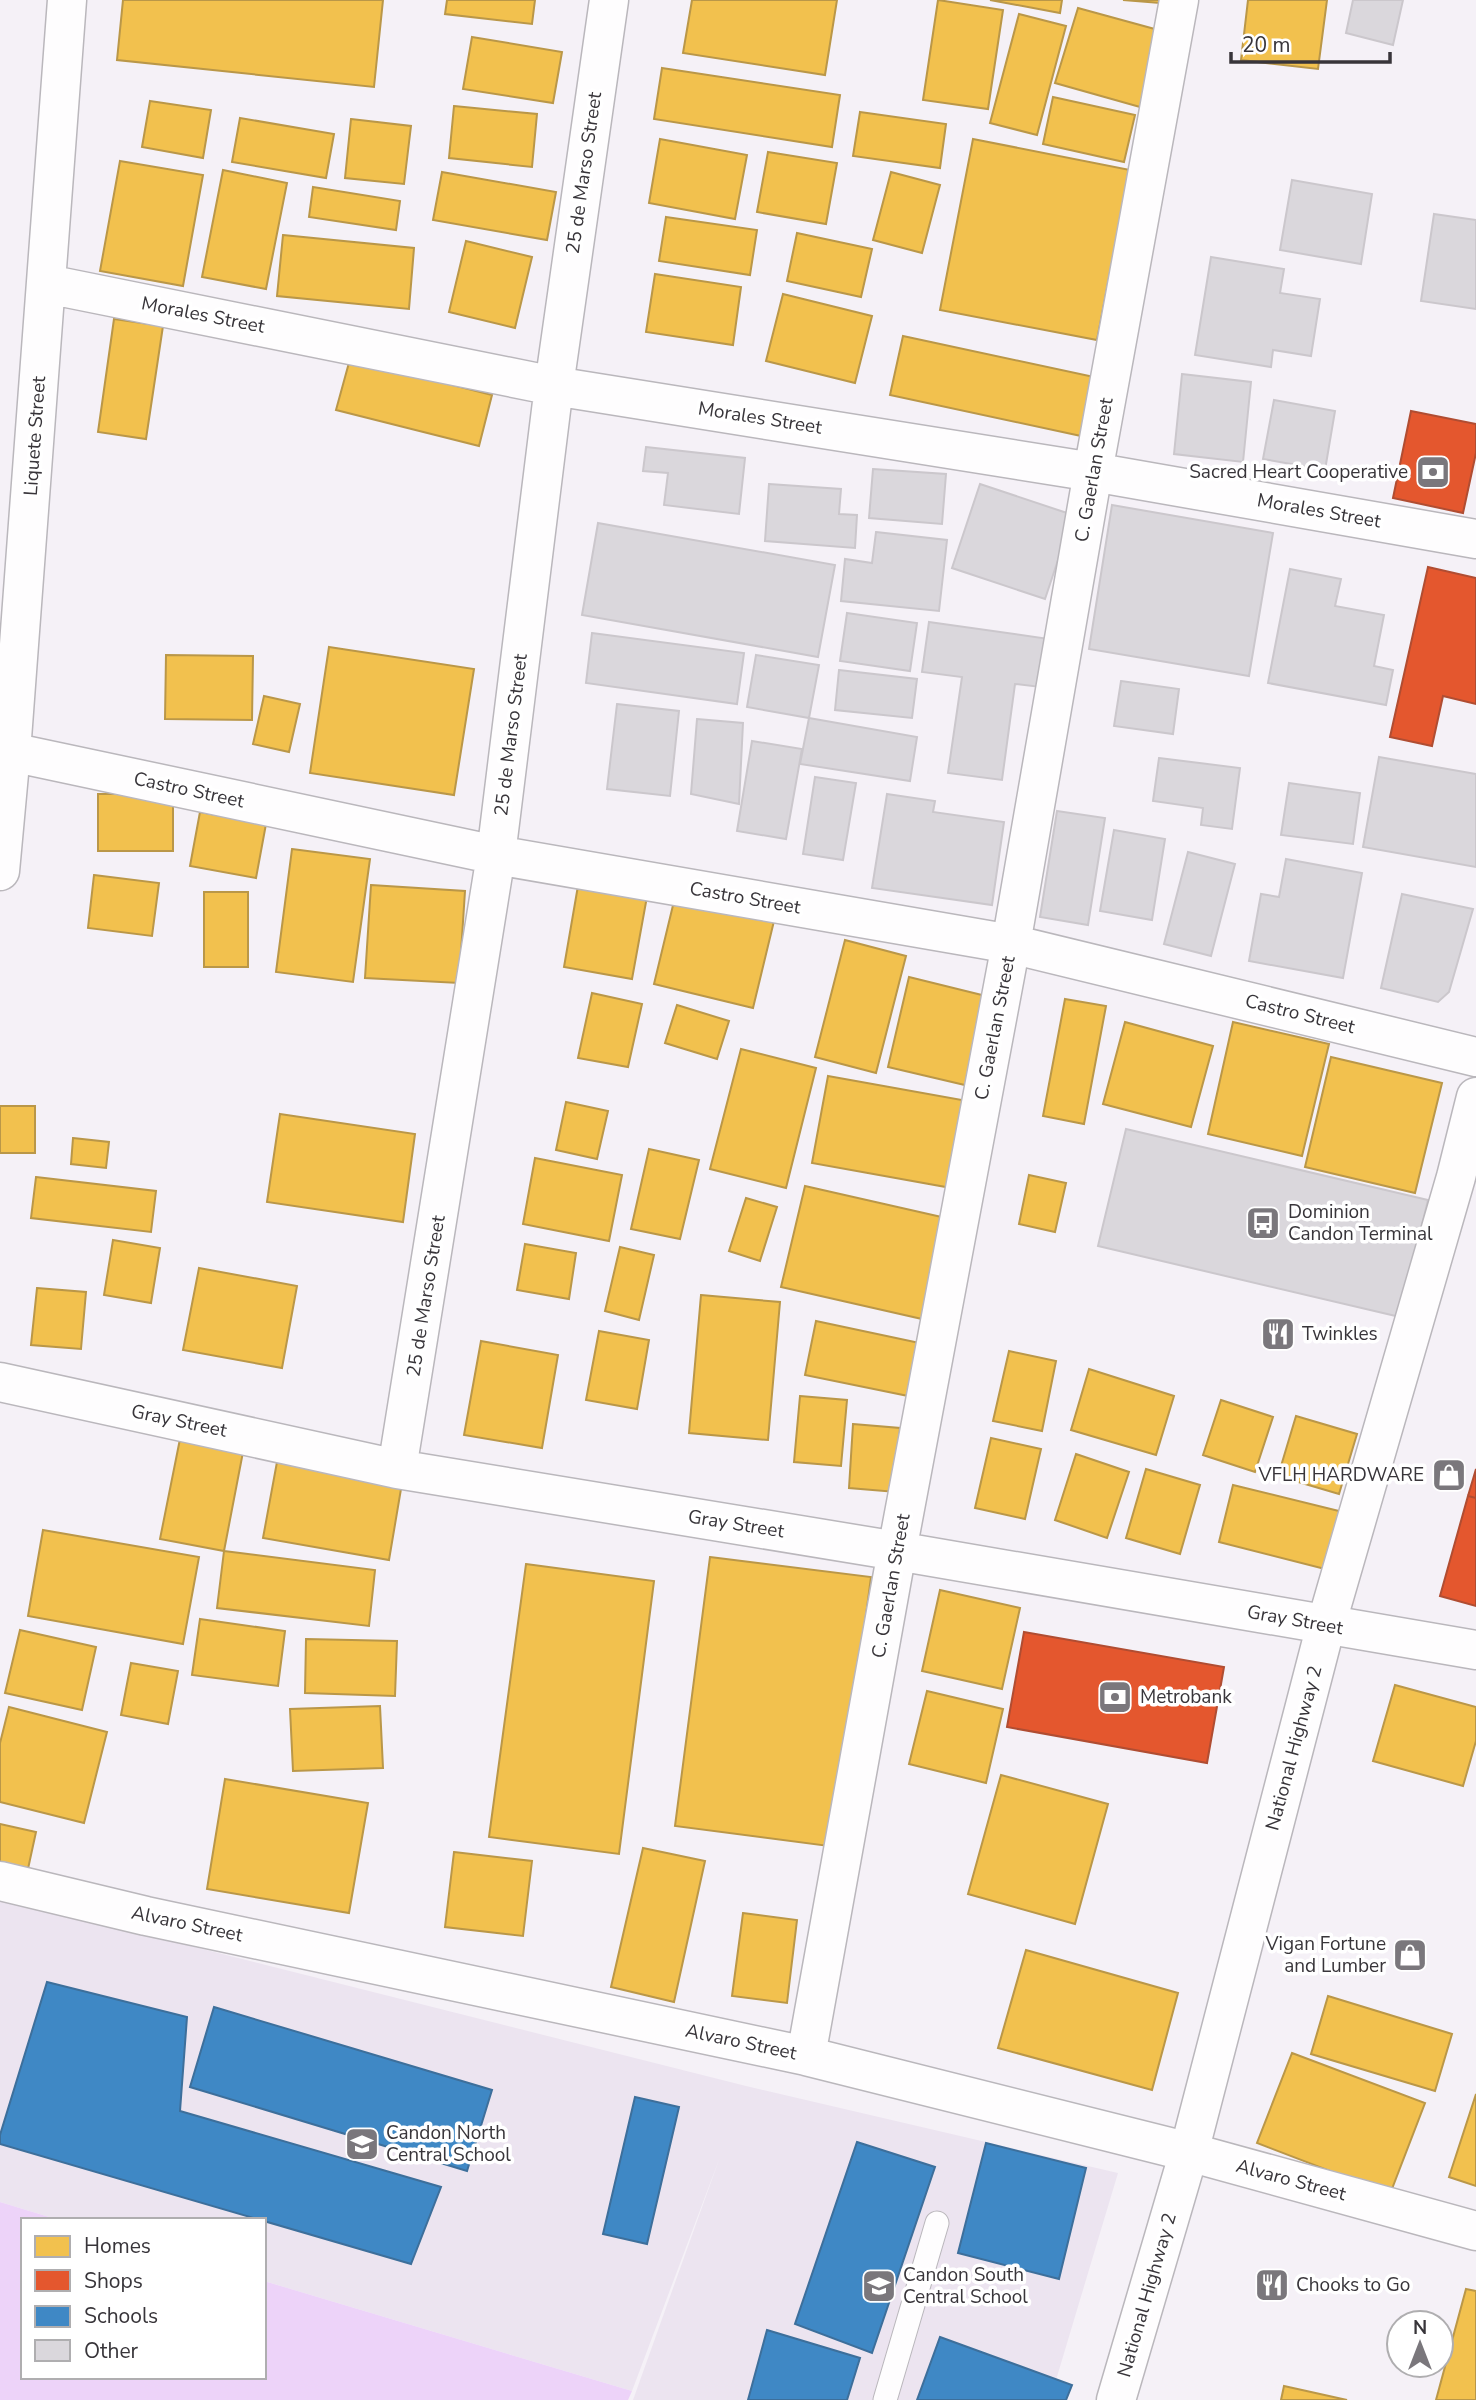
<svg xmlns="http://www.w3.org/2000/svg" width="1476" height="2400" font-family="'Nunito Sans',sans-serif">
	<style>
		.built { fill: #ece4f0 }
		.green { fill: #edd3f9 }
		.homes { fill: #f2c14e; stroke: #ba9748; stroke-width: 2 }
		.shops { fill: #e4572e; stroke: #b04d32; stroke-width: 2 }
		.schools { fill: #3f88c5; stroke: #3d6f9b; stroke-width: 2 }
		.building { fill: #dad7dc; stroke: #cbc7cc; stroke-width: 2 }
		.lines { fill: none; stroke-linecap: round; stroke-linejoin: round }
		.service-casing { stroke: #bab7bc; stroke-width: 25 }
		.minor-casing { stroke: #bab7bc; stroke-width: 41 }
		.primary-casing { stroke: #bab7bc; stroke-width: 41 }
		.service { stroke: #fefdfe; stroke-width: 23 }
		.minor { stroke: #fefdfe; stroke-width: 38 }
		.primary { stroke: #fefdfe; stroke-width: 38 }
		.labels { text-anchor: middle; dominant-baseline: central; stroke-width: 7; stroke-linejoin: round; paint-order: stroke }
		.street-label { font-size: 19px; fill: #38353a; stroke: #fff }
		.poi-label { font-size: 19px; fill: #38353a; stroke: #fff; text-anchor: start }
	</style>
	<rect width="100%" height="100%" fill="#f5f1f7"/>
	<!-- built -->
	<path class="built" d="M0 1898 746 2086 1118 2173 1050 2400H633L720 2157 632 2391 264 2281V2220H59L0 2202Z"/>
	<!-- green -->
	<path class="green" d="M0 2202 59 2220H23V2377H264V2281L632 2391 628 2400H0Z"/>
	<!-- homes -->
	<path class="homes" d="M123 0H383L374 87 117 60Z
		M447 0H535L532 24 445 14Z
		M692 0H837L825 75 683 53Z
		M938 0 1003 10 988 109 923 100Z
		M990 0H1062L1060 13Z
		M1123 0H1172V4Z
		M1248 0H1327L1318 69 1241 60Z
		M1078 8 1162 31 1140 107 1055 83Z
		M1019 14 1066 26 1037 135 990 123Z
		M472 37 562 52 553 103 463 89Z
		M662 68 840 95 832 147 654 119Z
		M1053 97 1135 115 1124 162 1043 144Z
		M150 101 211 110 203 158 142 147Z
		M454 106 537 114 532 167 449 158Z
		M860 112 946 124 940 168 853 156Z
		M240 118 334 134 326 178 232 162Z
		M351 119 411 126 404 184 345 178Z
		M660 139 747 155 735 219 649 203Z
		M973 139 1130 170 1097 340 940 310Z
		M768 152 837 163 826 224 757 212Z
		M120 161 203 175 183 286 100 271Z
		M223 170 287 183 266 289 202 277Z
		M442 172 556 192 547 240 433 220Z
		M891 172 940 185 922 253 873 240Z
		M313 187 400 201 396 230 309 217Z
		M666 217 757 230 750 275 659 261Z
		M797 233 872 249 861 297 787 281Z
		M283 235 414 248 409 309 277 296Z
		M466 241 532 257 515 328 449 312Z
		M655 274 741 287 733 345 646 332Z
		M783 294 872 316 855 383 766 361Z
		M114 319 163 326 146 439 98 432Z
		M903 336 1108 380 1095 439 890 395Z
		M350 359 492 395 479 446 336 410Z
		M329 647 474 669 454 795 310 773Z
		M166 655 253 656 252 720 165 719Z
		M264 696 300 704 289 752 253 744Z
		M98 794H173V851H98Z
		M200 812 266 824 256 878 190 866Z
		M292 849 370 859 353 982 276 972Z
		M94 875 159 883 152 936 88 928Z
		M579 880 648 891 632 979 564 967Z
		M371 885 465 891 459 983 365 978Z
		M204 892H248V967H204Z
		M675 897 774 921 753 1008 654 984Z
		M845 940 906 956 876 1073 815 1057Z
		M909 977 990 997 969 1086 888 1067Z
		M592 993 642 1004 628 1067 578 1058Z
		M1065 999 1106 1006 1084 1124 1043 1116Z
		M677 1005 729 1021 717 1059 665 1043Z
		M1125 1022 1213 1046 1191 1127 1103 1104Z
		M1233 1022 1329 1044 1302 1156 1208 1134Z
		M741 1049 816 1068 786 1188 710 1169Z
		M1331 1057 1442 1083 1415 1193 1305 1167Z
		M828 1076 973 1102 957 1189 812 1163Z
		M566 1102 608 1111 597 1159 556 1150Z
		M0 1106H35V1153H0Z
		M280 1114 415 1134 403 1222 267 1202Z
		M73 1138 109 1142 106 1168 71 1164Z
		M649 1149 699 1160 680 1239 631 1229Z
		M535 1158 622 1175 609 1241 523 1224Z
		M1029 1175 1066 1183 1055 1232 1019 1224Z
		M36 1177 156 1191 151 1232 31 1218Z
		M805 1186 946 1218 922 1319 781 1287Z
		M746 1198 777 1207 760 1261 729 1251Z
		M113 1240 160 1248 151 1303 104 1295Z
		M525 1244 576 1253 569 1299 517 1290Z
		M620 1247 654 1255 639 1320 605 1311Z
		M199 1268 297 1286 282 1368 183 1350Z
		M37 1288 86 1292 81 1349 31 1345Z
		M701 1295 780 1302 768 1440 689 1433Z
		M816 1321 929 1345 918 1398 805 1375Z
		M599 1331 649 1340 637 1409 586 1400Z
		M481 1341 558 1355 542 1448 464 1435Z
		M1009 1351 1056 1361 1042 1431 993 1421Z
		M1089 1369 1174 1396 1156 1455 1071 1430Z
		M800 1396 847 1400 841 1466 794 1462Z
		M1221 1400 1273 1417 1255 1472 1203 1455Z
		M1296 1416 1357 1434 1339 1494 1278 1476Z
		M853 1424 900 1428 896 1492 849 1488Z
		M991 1438 1041 1449 1025 1519 975 1508Z
		M180 1439 243 1452 224 1551 160 1539Z
		M1076 1454 1129 1472 1107 1538 1055 1520Z
		M277 1462 402 1483 389 1560 263 1538Z
		M1146 1469 1200 1485 1180 1554 1126 1538Z
		M1233 1485 1343 1512 1329 1570 1219 1542Z
		M43 1530 199 1557 183 1644 28 1616Z
		M224 1551 375 1570 369 1626 217 1608Z
		M710 1557 871 1577 836 1847 675 1826Z
		M526 1564 654 1581 619 1854 489 1837Z
		M940 1590 1020 1608 1002 1689 922 1671Z
		M200 1619 285 1631 278 1686 192 1675Z
		M20 1630 96 1647 82 1710 5 1693Z
		M306 1639 397 1641 395 1696 305 1693Z
		M131 1663 178 1671 168 1724 121 1715Z
		M1395 1685 1476 1707V1741L1463 1786 1373 1761Z
		M927 1691 1003 1709 986 1783 909 1764Z
		M380 1706 383 1768 293 1771 290 1709Z
		M9 1707 107 1732 84 1823 0 1802V1743Z
		M1001 1775 1108 1804 1075 1924 968 1894Z
		M225 1779 368 1803 349 1913 207 1889Z
		M0 1824 36 1832 26 1878 0 1872Z
		M643 1848 705 1861 674 2002 611 1987Z
		M454 1852 532 1861 523 1936 445 1927Z
		M743 1913 797 1920 787 2003 732 1996Z
		M1026 1950 1178 1993 1152 2090 998 2048Z
		M1328 1996 1452 2034 1435 2091 1311 2054Z
		M1292 2053 1425 2103 1390 2194 1257 2143Z
		M1476 2094V2186L1449 2177Z
		M1466 2289 1476 2291V2400H1436Z
		M1284 2386 1347 2400H1281Z"/>
	<!-- shops -->
	<path class="shops" d="M1411 411 1476 424V453L1463 513 1393 498Z
		M1428 567 1476 578V704L1443 696 1432 746 1390 737Z
		M1476 1469V1498L1468 1496Z
		M1468 1496 1476 1498V1606L1440 1596Z
		M1024 1632 1224 1667 1207 1763 1007 1727Z"/>
	<!-- schools -->
	<path class="schools" d="M47 1982 187 2017 180 2111 441 2187 411 2264 0 2144V2135Z
		M214 2007 492 2090 467 2171 190 2087Z
		M635 2097 679 2107 647 2244 603 2234Z
		M857 2142 935 2167 872 2353 795 2324Z
		M986 2143 1086 2168 1059 2279 958 2253Z
		M767 2330 860 2358 847 2400H748Z
		M940 2337 1072 2385 1066 2400H917Z"/>
	<!-- building -->
	<path class="building" d="M1353 0H1403L1393 45 1346 33Z
		M1292 180 1372 194 1361 264 1280 250Z
		M1434 214 1476 220V309L1421 301Z
		M1211 257 1284 269 1280 293 1320 299 1311 356 1273 350 1271 367 1195 355Z
		M1182 374 1251 382 1243 462 1174 454Z
		M1274 400 1335 411 1325 470 1263 459Z
		M646 447 745 458 739 514 664 505 668 473 643 471Z
		M873 469 946 474 942 524 869 518Z
		M769 484 841 489 839 514 857 515 855 548 765 541Z
		M980 484 1073 515 1045 599 952 568Z
		M1112 505 1273 533 1249 676 1089 649Z
		M598 523 835 565 818 657 582 615Z
		M876 532 947 540 939 611 841 601 845 559 872 563Z
		M1290 569 1341 579 1335 606 1384 615 1374 666 1393 670 1386 705 1268 683Z
		M847 613 917 623 910 671 840 661Z
		M929 622 1056 640 1049 688 1015 684 1002 780 948 773 962 677 922 672Z
		M592 633 744 653 737 704 586 683Z
		M756 655 819 665 809 718 747 707Z
		M839 670 917 679 912 718 835 710Z
		M1121 681 1179 689 1173 734 1114 726Z
		M617 704 679 711 670 796 607 789Z
		M809 718 917 737 910 781 800 764Z
		M697 719 743 723 739 804 691 794Z
		M752 741 802 749 786 839 737 831Z
		M1379 757 1476 774V867L1363 847Z
		M1159 758 1240 768 1232 829 1201 825 1203 808 1153 801Z
		M815 777 856 783 843 860 803 854Z
		M1289 783 1360 793 1353 844 1281 835Z
		M887 794 935 801 933 812 1004 822 992 905 872 888Z
		M1057 811 1105 818 1088 925 1040 917Z
		M1114 830 1165 839 1152 920 1100 911Z
		M1188 852 1235 864 1211 956 1164 944Z
		M1286 859 1362 873 1343 978 1249 961 1261 894 1279 897Z
		M1402 894 1473 909 1449 992 1438 1002 1381 988Z
		M1126 1129 1428 1200 1400 1317 1098 1246Z"/>
	<g class="lines">
		<!-- service casing -->
		<g class="service-casing">
			<path id="service" d="M885 2400 937 2223"/>
		</g>
		<!-- minor casing -->
		<g class="minor-casing">
			<path id="minor" d="M47 284 554 386 1093 472 1476 539
				M11 752 496 855 1011 944 1476 1057
				M0 871 11 752 67 0
				M0 1382 397 1469 897 1551 1476 1650
				M397 1469 496 855 554 386 609 0
				M0 1881 146 1916 806 2056 1189 2152 1476 2231
				M806 2056 897 1551 1011 944 1093 472 1179 0"/>
		</g>
		<!-- primary casing -->
		<g class="primary-casing">
			<path id="primary" d="M1116 2400 1189 2152 1326 1625 1456 1177 1476 1097"/>
		</g>
		<!-- service -->
		<use href="#service" class="service"/>
		<!-- minor -->
		<use href="#minor" class="minor"/>
		<!-- primary -->
		<use href="#primary" class="primary"/>
	</g>
	<!-- icons -->
	<defs>
		<g id="bank-square" transform="scale(1.75)"><rect x="-9" y="-9" width="18" height="18" rx="4" fill="#7a777c" stroke="#fff"/><path d="M-6-4H6V4H-6ZM0-2.3a2.3 2.3 0 1 0 0 4.6a2.3 2.3 0 1 0 0-4.6Z" fill="#fff"/></g>
		<g id="bus-square" transform="scale(1.75)"><rect x="-9" y="-9" width="18" height="18" rx="4" fill="#7a777c" stroke="#fff"/><path d="M-5-6H5V4H4V6H2V4H-2V6H-4V4H-5ZM-3.5-4V0h7V-4ZM-3.5 1.2v1.5H-2V1.2ZM2 1.2v1.5H3.5V1.2Z" fill="#fff"/></g>
		<g id="restaurant-square" transform="scale(1.75)"><rect x="-9" y="-9" width="18" height="18" rx="4" fill="#7a777c" stroke="#fff"/><path d="M-5-6h1v4h1v-4h1v4h1v-4h1v5L-1.5 .5V6h-2V.5L-5-1ZM5-6V6H3V1.5H1.5Q1.5-4 5-6Z" fill="#fff"/></g>
		<g id="shop-square" transform="scale(1.75)"><rect x="-9" y="-9" width="18" height="18" rx="4" fill="#7a777c" stroke="#fff"/><path d="M-5-2.5h2.3a2.7 3.5 0 0 1 5.4 0H5L5.5 6h-11ZM-1.5-2.5h3a1.5 2.3 0 0 0-3 0Z" fill="#fff"/></g>
		<g id="school-square" transform="scale(1.75)"><rect x="-9" y="-9" width="18" height="18" rx="4" fill="#7a777c" stroke="#fff"/><path d="M0-5L7-2L0 1L-7-2ZM-4 1L0 2.5L4 1V4Q0 6-4 4Z" fill="#fff"/></g>
	</defs>
	<g fill-rule="evenodd">
		<use href="#bank-square" x="1433" y="472"/>
		<use href="#bus-square" x="1263" y="1223"/>
		<use href="#restaurant-square" x="1278" y="1334"/>
		<use href="#shop-square" x="1449" y="1475"/>
		<use href="#bank-square" x="1115" y="1697"/>
		<use href="#shop-square" x="1410" y="1955"/>
		<use href="#school-square" x="362" y="2144"/>
		<use href="#restaurant-square" x="1272" y="2285"/>
		<use href="#school-square" x="879" y="2286"/>
	</g>
	<g class="labels">
		<!-- street labels -->
		<g class="street-label">
			<text transform="translate(584 173) rotate(-82)">25 de Marso Street</text>
			<text transform="translate(203 315) rotate(11)">Morales Street</text>
			<text transform="translate(760 418) rotate(9)">Morales Street</text>
			<text transform="translate(35 436) rotate(-86)">Liquete Street</text>
			<text transform="translate(1094 470) rotate(-80)">C. Gaerlan Street</text>
			<text transform="translate(1319 511) rotate(10)">Morales Street</text>
			<text transform="translate(511 735) rotate(-83)">25 de Marso Street</text>
			<text transform="translate(189 790) rotate(12)">Castro Street</text>
			<text transform="translate(745 898) rotate(10)">Castro Street</text>
			<text transform="translate(1300 1014) rotate(14)">Castro Street</text>
			<text transform="translate(995 1028) rotate(-79)">C. Gaerlan Street</text>
			<text transform="translate(426 1296) rotate(-81)">25 de Marso Street</text>
			<text transform="translate(179 1421) rotate(12)">Gray Street</text>
			<text transform="translate(736 1524) rotate(9)">Gray Street</text>
			<text transform="translate(891 1586) rotate(-80)">C. Gaerlan Street</text>
			<text transform="translate(1295 1620) rotate(10)">Gray Street</text>
			<text transform="translate(1294 1748) rotate(-75)">National Highway 2</text>
			<text transform="translate(187 1924) rotate(12)">Alvaro Street</text>
			<text transform="translate(741 2042) rotate(12)">Alvaro Street</text>
			<text transform="translate(1291 2180) rotate(15)">Alvaro Street</text>
			<text transform="translate(1147 2295) rotate(-74)">National Highway 2</text>
		</g>
		<!-- poi labels -->
		<g class="poi-label">
			<text x="1408" y="472" text-anchor="end">Sacred Heart Cooperative</text>
			<text x="1288" y="1212">Dominion<tspan x="1288" dy="22">Candon Terminal</tspan></text>
			<text x="1302" y="1334">Twinkles</text>
			<text x="1424" y="1475" text-anchor="end">VFLH HARDWARE</text>
			<text x="1140" y="1697">Metrobank</text>
			<text x="1386" y="1944" text-anchor="end">Vigan Fortune<tspan x="1386" dy="22">and Lumber</tspan></text>
			<text x="386" y="2133">Candon North<tspan x="386" dy="22">Central School</tspan></text>
			<text x="903" y="2275">Candon South<tspan x="903" dy="22">Central School</tspan></text>
			<text x="1296" y="2285">Chooks to Go</text>
		</g>
	</g>
	<!-- legend -->
	<rect x="21" y="2218" width="245" height="161" fill="#ffffff" stroke="#afaeb0" stroke-width="2"/>
	<rect x="35" y="2236" width="35" height="21" fill="#f2c14e" stroke="#afaeb0" stroke-width="2"/>
	<text x="84" y="2253" font-size="21" fill="#38353a">Homes</text>
	<rect x="35" y="2270" width="35" height="21" fill="#e4572e" stroke="#afaeb0" stroke-width="2"/>
	<text x="84" y="2288" font-size="21" fill="#38353a">Shops</text>
	<rect x="35" y="2306" width="35" height="21" fill="#3f88c5" stroke="#afaeb0" stroke-width="2"/>
	<text x="84" y="2323" font-size="21" fill="#38353a">Schools</text>
	<rect x="35" y="2340" width="35" height="21" fill="#dad7dc" stroke="#afaeb0" stroke-width="2"/>
	<text x="84" y="2358" font-size="21" fill="#38353a">Other</text>
	<!-- north arrow -->
	<g transform="translate(1420 2344)"><circle r="33" fill="#ffffff" stroke="#afaeb0" stroke-width="2"/>
	<path d="M0-5L12 26L0 18L-12 26Z" fill="#7a777c"/>
	<text y="-10" font-size="19" font-weight="bold" text-anchor="middle" fill="#38353a">N</text>
	</g>
	<!-- scale -->
	<path d="M1231 52v10h159v-10" fill="none" stroke="#38353a" stroke-width="3.5"/>
	<text x="1242" y="52" font-size="21" fill="#38353a" stroke="#ffffff" stroke-width="5" paint-order="stroke">20 m</text>
</svg>
